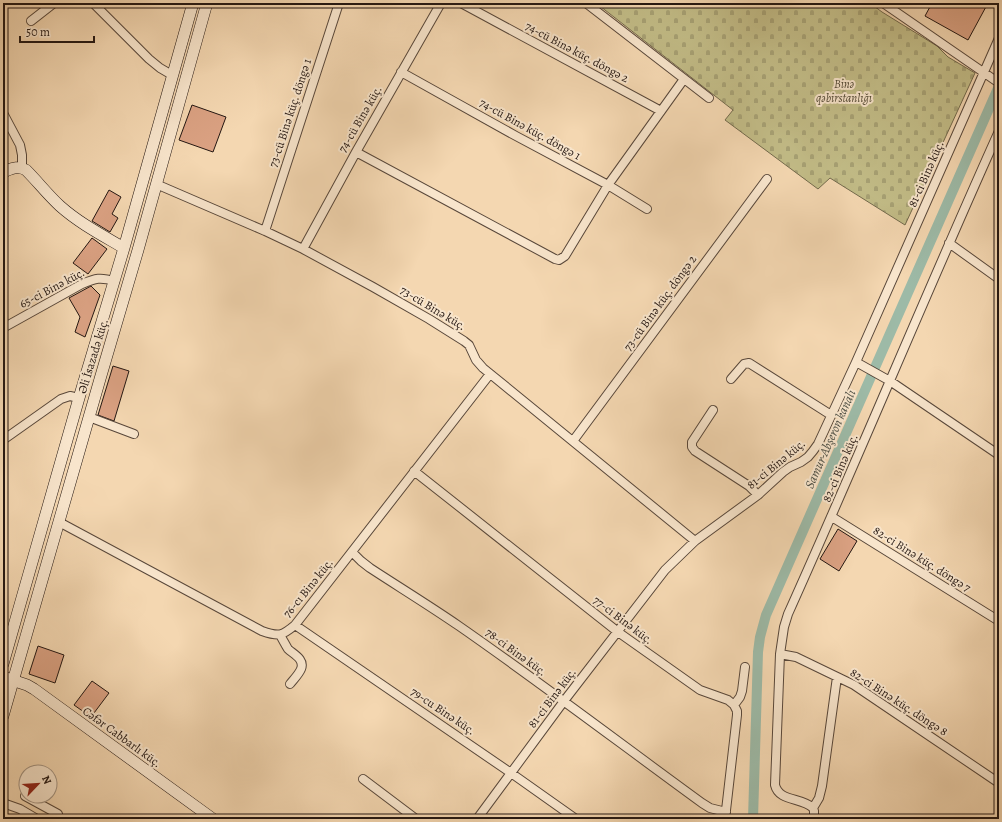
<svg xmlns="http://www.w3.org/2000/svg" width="1002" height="822" font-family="Alegreya,serif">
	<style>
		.cemetery { fill: url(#cemetery-stones); stroke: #736a4c }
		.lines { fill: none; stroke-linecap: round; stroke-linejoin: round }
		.canal { stroke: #9dbaa7; stroke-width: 10 }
		.building { fill: #daa182; stroke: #241712 }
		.street-casing { stroke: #58473a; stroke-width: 10 }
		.secondary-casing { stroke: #241712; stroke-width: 12 }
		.street { stroke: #f8e5cc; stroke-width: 8 }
		.secondary { stroke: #f8e5cc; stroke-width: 11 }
		.labels { text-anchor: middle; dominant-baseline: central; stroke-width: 4; stroke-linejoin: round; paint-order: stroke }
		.street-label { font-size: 12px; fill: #241712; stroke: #f8e5cc }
		.park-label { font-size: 12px; font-style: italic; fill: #534935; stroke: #f8e5cc }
		.water-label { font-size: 13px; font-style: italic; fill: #4e5046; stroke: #f8e5cc }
	</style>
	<defs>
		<pattern id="cemetery-stones" width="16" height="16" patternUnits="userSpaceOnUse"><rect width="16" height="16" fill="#c2bc87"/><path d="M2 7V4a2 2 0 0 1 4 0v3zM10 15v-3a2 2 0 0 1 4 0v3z" fill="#a7a174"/></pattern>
	</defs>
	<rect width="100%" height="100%" fill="#f4d7b1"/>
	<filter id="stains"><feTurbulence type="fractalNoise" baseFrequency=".005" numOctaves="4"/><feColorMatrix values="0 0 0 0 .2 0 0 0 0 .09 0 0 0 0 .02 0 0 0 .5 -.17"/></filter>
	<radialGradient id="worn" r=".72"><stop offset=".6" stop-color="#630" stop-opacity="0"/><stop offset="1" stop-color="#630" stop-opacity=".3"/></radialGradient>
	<!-- cemetery -->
	<path class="cemetery" d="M596 3H870L882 12 937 46 948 57 975 73 905 225 830 178 818 189 725 120 733 110Z"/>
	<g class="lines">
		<!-- canal -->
		<path class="canal" d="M753 819 758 652 760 637 766 615 999 86"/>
	</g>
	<!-- building -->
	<path class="building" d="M932 3H988L968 40 925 16Z
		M192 105 226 117 213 152 179 140Z
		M109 190 121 197 112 214 118 218 110 232 92 221Z
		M92 238 107 249 88 274 73 263Z
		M91 286 100 295 85 337 75 332 80 317 69 298Z
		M113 366 129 371 114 421 98 415Z
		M838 529 857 541 839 571 820 559Z
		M38 646 64 655 55 683 29 674Z
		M92 681 109 693 91 717 74 705Z"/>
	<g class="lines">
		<!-- street casing -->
		<g class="street-casing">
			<path id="street" d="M93 3 149 59 160 68 172 75
				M461 3 661 111
				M586 3 709 98
				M883 3 999 83
				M31 21 54 3
				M401 72 516 136 608 185 647 209
				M3 113 20 145 22 155V168
				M356 152 555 259 559 260 565 256 608 185 684 79
				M156 184 265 231 303 249 373 287 429 319 464 341 469 345 476 360 483 368 695 541
				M265 231 339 3
				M949 243 999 279
				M303 249 356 152 441 3
				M3 328 82 284C96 278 100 277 115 281
				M856 362 890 381 999 455
				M731 379 744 364 749 363 831 415
				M713 410 692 442V447L695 451 749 486 758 495
				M89 417 134 434
				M3 440 61 399 70 396 79 398
				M573 441 767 179
				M414 471 618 632 700 690 728 700 734 705 737 711V715L725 819
				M832 517 999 621
				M59 522 262 631C279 637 282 636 295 625L490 374
				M352 552 361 561 370 568C399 587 430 606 459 626 541 683 621 744 702 803L710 808 726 812
				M295 625 511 773 576 819
				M280 635C283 640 285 644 288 649 293 654 305 659 301 669 299 674 294 679 290 684
				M780 654 796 657 854 685 999 783
				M734 705 740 697 742 691 745 667
				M363 779 416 819
				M25 796 58 814 59 819
				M3 803 20 809 37 819
				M813 808C802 797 779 802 775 785L780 654 784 627 788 614C860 454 927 291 999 131
				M813 808 819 798 822 786 837 677
				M813 808 814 811V819
				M477 819 564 701 665 570 695 541 758 495 783 472 790 467 801 462 808 457 813 451 818 444 856 362 999 38"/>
		</g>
		<!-- secondary casing -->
		<g class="secondary-casing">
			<path id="secondary" d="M3 172C11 169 18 165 26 170 38 182 48 195 60 206 79 223 102 235 124 248
				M3 664 79 398 124 248 193 3
				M3 677 27 685 34 689 213 819
				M3 716 100 379 138 250 207 3"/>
		</g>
		<!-- street -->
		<use href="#street" class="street"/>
		<!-- secondary -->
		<use href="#secondary" class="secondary"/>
	</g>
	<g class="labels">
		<!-- street labels -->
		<g class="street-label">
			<text transform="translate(577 52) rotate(28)">74-cü Binə küç. döngə 2</text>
			<text transform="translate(290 113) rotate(-72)">73-cü Binə küç. döngə 1</text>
			<text transform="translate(360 119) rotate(-60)">74-cü Binə küç.</text>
			<text transform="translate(530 129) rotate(29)">74-cü Binə küç. döngə 1</text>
			<text transform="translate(926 174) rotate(-66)">81-ci Binə küç.</text>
			<text transform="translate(52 288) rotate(-28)">65-ci Binə küç.</text>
			<text transform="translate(660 303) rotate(-54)">73-cü Binə küç. döngə 2</text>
			<text transform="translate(433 308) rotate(31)">73-cü Binə küç.</text>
			<text transform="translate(93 356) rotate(-73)">Əli İsazadə küç.</text>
			<text transform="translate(776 464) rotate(-39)">81-ci Binə küç.</text>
			<text transform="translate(840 468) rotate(-67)">82-ci Binə küç.</text>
			<text transform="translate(922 559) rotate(32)">82-ci Binə küç. döngə 7</text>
			<text transform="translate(308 588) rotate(-51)">76-cı Binə küç.</text>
			<text transform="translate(623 620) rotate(37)">77-ci Binə küç.</text>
			<text transform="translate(516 652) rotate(36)">78-ci Binə küç.</text>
			<text transform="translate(552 698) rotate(-53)">81-ci Binə küç.</text>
			<text transform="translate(899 702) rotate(33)">82-ci Binə küç. döngə 8</text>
			<text transform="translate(443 711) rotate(34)">79-cu Binə küç.</text>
			<text transform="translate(122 737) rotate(36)">Cəfər Cabbarlı küç.</text>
		</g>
		<!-- park labels -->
		<g class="park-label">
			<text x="844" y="84">Binə<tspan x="844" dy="14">qəbirstanlığı</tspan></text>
		</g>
		<!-- water labels -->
		<g class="water-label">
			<text transform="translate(830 439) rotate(-66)">Samur-Abşeron kanalı</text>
		</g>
	</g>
	<!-- margin -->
	<rect width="1002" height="822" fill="none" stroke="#f4d7b1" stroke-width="16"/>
	<rect x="4" y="4" width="994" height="814" fill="none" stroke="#241712" stroke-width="2"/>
	<rect x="8" y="8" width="986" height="806" fill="none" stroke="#241712"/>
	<!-- north arrow -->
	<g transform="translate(38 784) rotate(65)"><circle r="19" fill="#f8e5cc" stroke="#a39382"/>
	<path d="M0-3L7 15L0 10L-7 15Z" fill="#8f2418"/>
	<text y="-6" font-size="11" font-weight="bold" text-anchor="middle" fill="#241712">N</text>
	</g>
	<!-- scale -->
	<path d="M20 36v6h74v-6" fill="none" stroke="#241712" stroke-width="2"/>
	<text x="26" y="36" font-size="12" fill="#241712" stroke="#f8e5cc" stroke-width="3" paint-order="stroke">50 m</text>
	<rect width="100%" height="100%" filter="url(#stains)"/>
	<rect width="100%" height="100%" fill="url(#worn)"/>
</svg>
